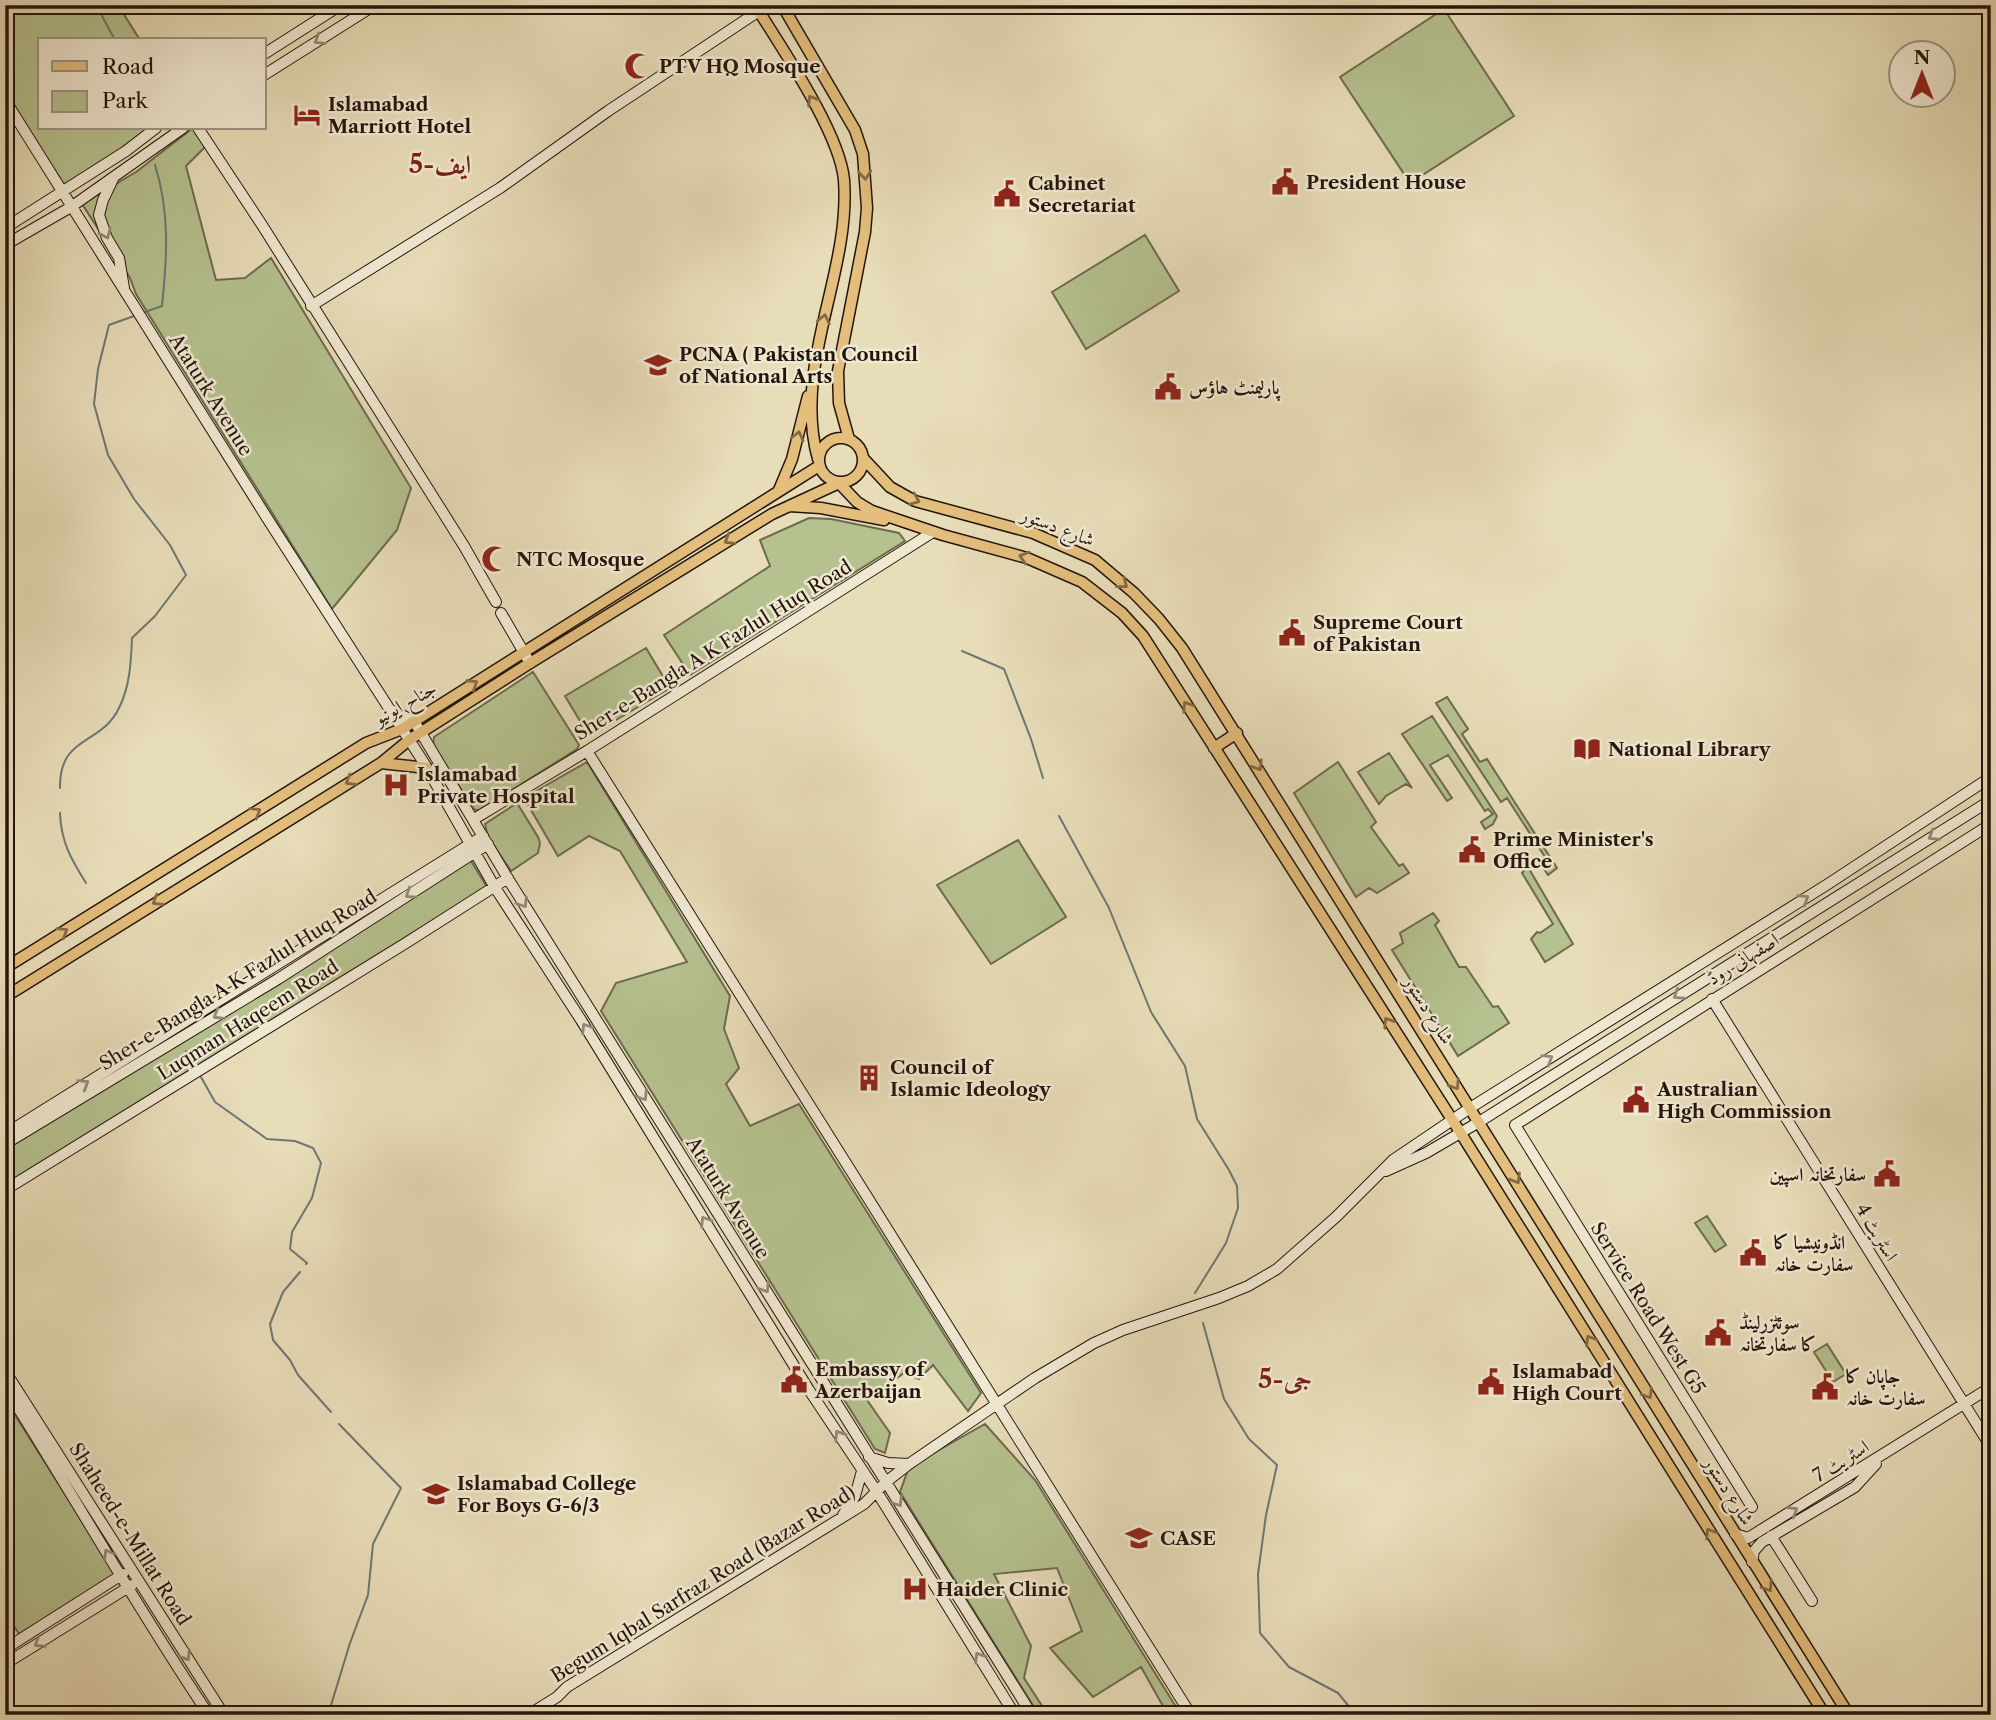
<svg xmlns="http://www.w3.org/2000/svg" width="1996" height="1720" font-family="'Libre Caslon Text',Amiri,serif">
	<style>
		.green { fill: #b5c18f; stroke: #6c6b4e; stroke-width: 2 }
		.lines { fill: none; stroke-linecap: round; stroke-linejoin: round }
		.stream { stroke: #6c7774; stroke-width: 2 }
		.secondary-casing { stroke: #24150c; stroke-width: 12 }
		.primary-casing { stroke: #24150c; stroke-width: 13 }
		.secondary { stroke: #f0e9d2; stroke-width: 10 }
		.primary { stroke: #e4be7c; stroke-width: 10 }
		.oneway { stroke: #948a79 }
		.oneway2 { stroke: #846a44 }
		.labels { text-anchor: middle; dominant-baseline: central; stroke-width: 5; stroke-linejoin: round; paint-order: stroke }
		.poi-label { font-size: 19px; font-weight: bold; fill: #24150c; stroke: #f0e9d2; text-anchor: start }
		.street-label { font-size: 19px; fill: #24150c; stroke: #f0e9d2 }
		.district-label { font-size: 26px; font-weight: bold; fill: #7a1f14; stroke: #f0e9d2 }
	</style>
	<rect width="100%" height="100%" fill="#e8ddb9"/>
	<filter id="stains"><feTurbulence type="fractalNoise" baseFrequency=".00286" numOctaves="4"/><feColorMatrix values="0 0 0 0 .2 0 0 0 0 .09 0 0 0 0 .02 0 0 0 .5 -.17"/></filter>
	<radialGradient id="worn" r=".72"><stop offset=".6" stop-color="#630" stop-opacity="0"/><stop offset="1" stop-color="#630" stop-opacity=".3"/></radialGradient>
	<!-- green -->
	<path class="green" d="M5 5H118L140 40H40V128H148L111 156 62 186 5 96Z
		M1444 9 1514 116 1410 183 1340 77Z
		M193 128H196L207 145 186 166 216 280 245 278 271 258 411 488 397 530 332 609 136 294 130 278 82 204 136 172Z
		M1145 235 1179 291 1086 349 1052 292Z
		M809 518 831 519 899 533 905 541 690 675 664 635 770 566 760 540Z
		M646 648 670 688 589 736 565 696Z
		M533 672 579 745 577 749 479 811 474 809 433 747 434 737Z
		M1447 697 1468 729 1462 734 1480 762 1487 759 1557 868 1548 875 1539 861 1545 857 1507 798 1501 802 1436 703Z
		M1432 716 1497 816 1493 824 1485 829 1481 822 1493 814 1488 809 1485 811 1448 755 1430 765 1452 798 1447 801 1402 734Z
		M1389 753 1412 788 1406 784 1386 796 1379 804 1358 772Z
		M587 762 730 996 724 1029 739 1068 726 1084 750 1126 799 1104 981 1393 968 1411 933 1365 919 1379 904 1373 867 1400 890 1433 885 1453 875 1449 601 1011 616 983 687 962 620 851 589 836 558 856 524 798Z
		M1338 762 1376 822 1371 827 1399 866 1403 864 1409 873 1377 893 1369 888 1356 897 1294 793Z
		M517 803 538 837 540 843 538 853 511 871 488 837 485 824Z
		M1018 840 1066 917 991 964 937 885Z
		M468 856 487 887 5 1184V1150Z
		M1525 862 1573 944 1545 962 1531 939 1537 932 1540 933 1553 924 1522 873 1524 871 1520 866Z
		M1433 913 1439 921 1435 925 1459 967H1466L1493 1007 1498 1006 1509 1023 1458 1056 1392 950 1403 943 1400 933Z
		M1707 1216 1726 1245 1715 1252 1695 1223Z
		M1827 1344 1846 1374 1833 1382 1814 1352Z
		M5 1399 115 1574 19 1634 5 1612Z
		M985 1424 1035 1480 1181 1715H1168L1141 1667 1093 1697 1050 1648 1082 1631 1057 1568 994 1574 1031 1646 1024 1678 1048 1715H1039L900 1492 909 1467Z"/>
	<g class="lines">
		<!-- stream -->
		<path class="stream" d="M96 5 115 40
			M143 128V129
			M145 312 162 306C167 258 170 212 155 165
			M962 651 1004 669 1031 739 1043 778
			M60 788C59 735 101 746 119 708 130 686 131 662 132 638L155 616 186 575 170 545 134 499 108 455 94 404 98 369 109 325 134 316
			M60 813C61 842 71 859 86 883
			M1059 816 1109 908 1151 1012 1185 1066 1197 1119 1229 1170 1237 1186 1238 1208 1226 1243 1195 1293
			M186 1051 195 1067
			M201 1077 215 1102 267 1139 295 1141 313 1148 321 1163 312 1198 292 1232 290 1249 307 1263 306 1264
			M300 1272 283 1292 270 1324 273 1340 290 1360 298 1375 331 1412
			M1203 1323 1224 1399 1249 1439 1277 1465 1266 1515 1258 1574 1260 1633 1289 1667 1338 1693 1356 1715
			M328 1715 350 1643 368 1595 373 1544 401 1488 339 1424"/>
		<!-- secondary casing -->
		<g class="secondary-casing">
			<path id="secondary" d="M264 54 341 5
				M264 75 375 5
				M5 100 267 518 424 763 494 886 581 1020 809 1390 877 1492 1015 1715
				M198 128 262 225 464 546 496 602
				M113 179 103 200 99 215 107 238 119 258 124 288
				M5 228 126 151 156 128
				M5 245 71 207 183 128
				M311 306 500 188 608 111 759 11
				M501 613 530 663
				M389 709 414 721 510 882 1032 1715
				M587 751C791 1071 988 1394 1191 1715
				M474 819 587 751 933 532
				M1712 999 1991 1447
				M5 1134 483 836
				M5 1144 278 979 488 844
				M1386 1171 1426 1153 1479 1122 1991 800
				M5 1190 406 943 508 878
				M5 1361 6 1363
				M5 1371 224 1715
				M5 1387C74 1496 137 1608 209 1715
				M869 1457 888 1463 909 1464
				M1752 1507 1515 1125 1991 824
				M843 1515 855 1496 862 1471
				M1735 1534 1748 1538 1991 1387
				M1771 1536 1812 1601
				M1752 1562 1754 1551 1762 1542 1855 1487 1876 1464
				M5 1649 123 1574
				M5 1664 132 1585
				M528 1715 557 1697 567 1687 864 1504 886 1482 909 1464 1035 1378 1094 1343 1123 1330 1219 1298 1248 1286 1277 1269 1336 1217 1393 1160 1470 1108 1828 884 1991 777"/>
		</g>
		<!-- primary casing -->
		<g class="primary-casing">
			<path id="primary" d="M755 5C781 47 840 133 844 180 851 274 792 365 818 459
				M782 5 855 130 863 154 867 208 865 232 838 371 839 403 849 439
				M819 460a22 22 0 1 1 44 0a22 22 0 1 1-44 0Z
				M863 458 890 487 915 501 1033 533 1095 560 1134 593 1159 619 1182 648 1849 1715
				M839 483 857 502 872 511 943 535 1027 558 1082 582 1122 613 1143 636 1460 1132 1825 1715
				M779 490 792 459 808 396
				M789 506 821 508 884 520
				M1214 748 1237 733
				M381 763 427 768
				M5 968 366 743 402 729 819 466
				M5 997 381 763 409 740 530 663 772 514 839 483"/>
		</g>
		<!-- secondary -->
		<use href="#secondary" class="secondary"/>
		<!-- primary -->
		<use href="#primary" class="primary"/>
	</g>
	<!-- one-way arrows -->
	<defs><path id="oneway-chevron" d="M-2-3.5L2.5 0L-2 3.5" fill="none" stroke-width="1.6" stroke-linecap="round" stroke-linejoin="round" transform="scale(1.75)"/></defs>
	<g class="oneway">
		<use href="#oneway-chevron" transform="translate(319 40) rotate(148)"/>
		<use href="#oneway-chevron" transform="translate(106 234) rotate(65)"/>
		<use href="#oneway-chevron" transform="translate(1933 836) rotate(148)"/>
		<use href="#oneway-chevron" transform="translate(410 894) rotate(147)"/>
		<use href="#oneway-chevron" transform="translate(1804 899) rotate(-32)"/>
		<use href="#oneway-chevron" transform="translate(523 903) rotate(58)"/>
		<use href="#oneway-chevron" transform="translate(1678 995) rotate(147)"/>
		<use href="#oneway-chevron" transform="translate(218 1015) rotate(149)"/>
		<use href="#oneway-chevron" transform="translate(586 1028) rotate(-122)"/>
		<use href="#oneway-chevron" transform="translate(1548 1059) rotate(-32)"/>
		<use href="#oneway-chevron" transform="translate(84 1084) rotate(-32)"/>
		<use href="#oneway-chevron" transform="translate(643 1096) rotate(58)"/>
		<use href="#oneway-chevron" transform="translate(705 1221) rotate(-122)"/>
		<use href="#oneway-chevron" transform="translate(765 1288) rotate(58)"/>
		<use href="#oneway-chevron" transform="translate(839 1435) rotate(-123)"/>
		<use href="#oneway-chevron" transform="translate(898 1502) rotate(58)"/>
		<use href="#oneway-chevron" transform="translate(1793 1511) rotate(-32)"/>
		<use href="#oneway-chevron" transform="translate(108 1554) rotate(-120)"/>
		<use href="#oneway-chevron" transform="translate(39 1643) rotate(148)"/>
		<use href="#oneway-chevron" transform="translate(186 1656) rotate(57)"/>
		<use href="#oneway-chevron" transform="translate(979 1657) rotate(-122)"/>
	</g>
	<g class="oneway2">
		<use href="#oneway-chevron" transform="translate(812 100) rotate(-121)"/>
		<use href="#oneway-chevron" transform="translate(865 175) rotate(85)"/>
		<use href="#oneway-chevron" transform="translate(824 319) rotate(-78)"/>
		<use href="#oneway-chevron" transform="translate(798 436) rotate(-77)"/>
		<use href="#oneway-chevron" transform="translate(915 500) rotate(22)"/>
		<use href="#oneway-chevron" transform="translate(729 540) rotate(148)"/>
		<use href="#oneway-chevron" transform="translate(1024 557) rotate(-162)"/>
		<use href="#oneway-chevron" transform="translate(1123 584) rotate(38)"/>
		<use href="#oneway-chevron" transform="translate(473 684) rotate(-33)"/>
		<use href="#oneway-chevron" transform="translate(1187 706) rotate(-123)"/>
		<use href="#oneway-chevron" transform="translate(1258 766) rotate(57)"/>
		<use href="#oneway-chevron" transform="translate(350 781) rotate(149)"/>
		<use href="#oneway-chevron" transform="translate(256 812) rotate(-32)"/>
		<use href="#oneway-chevron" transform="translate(157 901) rotate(148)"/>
		<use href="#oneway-chevron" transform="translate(63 932) rotate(-32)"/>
		<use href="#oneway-chevron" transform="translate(1388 1022) rotate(-123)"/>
		<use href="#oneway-chevron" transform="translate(1455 1085) rotate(58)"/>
		<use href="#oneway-chevron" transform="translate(1516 1179) rotate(59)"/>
		<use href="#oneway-chevron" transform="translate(1590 1340) rotate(-122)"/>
		<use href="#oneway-chevron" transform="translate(1648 1394) rotate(58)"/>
		<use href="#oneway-chevron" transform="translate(1710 1533) rotate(-122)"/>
		<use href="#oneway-chevron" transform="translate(1768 1587) rotate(57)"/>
	</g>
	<!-- icons -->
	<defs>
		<g id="mosque-bare" transform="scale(2.1)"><path d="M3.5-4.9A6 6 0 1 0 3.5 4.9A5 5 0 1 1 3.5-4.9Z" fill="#8f2418" stroke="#f0e9d2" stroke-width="2.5" paint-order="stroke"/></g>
		<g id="hotel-bare" transform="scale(2.1)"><path d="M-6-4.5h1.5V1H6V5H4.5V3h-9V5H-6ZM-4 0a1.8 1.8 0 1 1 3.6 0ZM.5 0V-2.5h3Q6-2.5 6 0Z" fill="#8f2418" stroke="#f0e9d2" stroke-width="2.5" paint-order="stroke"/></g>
		<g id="civic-bare" transform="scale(2.1)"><path d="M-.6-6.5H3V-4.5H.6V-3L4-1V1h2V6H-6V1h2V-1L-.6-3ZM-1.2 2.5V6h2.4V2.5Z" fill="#8f2418" stroke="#f0e9d2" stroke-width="2.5" paint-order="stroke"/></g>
		<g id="university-bare" transform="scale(2.1)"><path d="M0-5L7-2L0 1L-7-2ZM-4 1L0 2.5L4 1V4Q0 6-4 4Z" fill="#8f2418" stroke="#f0e9d2" stroke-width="2.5" paint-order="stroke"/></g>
		<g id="library-bare" transform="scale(2.1)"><path d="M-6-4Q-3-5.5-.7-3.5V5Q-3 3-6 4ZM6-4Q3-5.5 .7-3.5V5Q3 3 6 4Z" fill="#8f2418" stroke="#f0e9d2" stroke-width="2.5" paint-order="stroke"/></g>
		<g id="hospital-bare" transform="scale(2.1)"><path d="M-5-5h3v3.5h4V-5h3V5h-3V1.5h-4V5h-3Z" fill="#8f2418" stroke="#f0e9d2" stroke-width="2.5" paint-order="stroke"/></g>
		<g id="building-bare" transform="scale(2.1)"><path d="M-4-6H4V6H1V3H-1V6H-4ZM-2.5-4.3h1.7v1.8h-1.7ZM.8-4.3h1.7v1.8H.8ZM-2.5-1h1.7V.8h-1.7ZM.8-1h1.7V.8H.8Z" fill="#8f2418" stroke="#f0e9d2" stroke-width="2.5" paint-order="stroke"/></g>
	</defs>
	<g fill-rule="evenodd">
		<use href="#mosque-bare" x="638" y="66"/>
		<use href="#hotel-bare" x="307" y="115"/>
		<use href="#civic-bare" x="1285" y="182"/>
		<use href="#civic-bare" x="1007" y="194"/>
		<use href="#university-bare" x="658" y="365"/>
		<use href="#civic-bare" x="1168" y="387"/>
		<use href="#mosque-bare" x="495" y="559"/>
		<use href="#civic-bare" x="1292" y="633"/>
		<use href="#library-bare" x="1587" y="749"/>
		<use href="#hospital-bare" x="396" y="785"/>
		<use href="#civic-bare" x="1472" y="850"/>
		<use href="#building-bare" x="869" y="1078"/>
		<use href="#civic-bare" x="1636" y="1100"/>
		<use href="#civic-bare" x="1887" y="1174"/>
		<use href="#civic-bare" x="1753" y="1253"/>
		<use href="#civic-bare" x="1718" y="1333"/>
		<use href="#civic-bare" x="794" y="1380"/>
		<use href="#civic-bare" x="1491" y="1382"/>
		<use href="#civic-bare" x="1825" y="1387"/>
		<use href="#university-bare" x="436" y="1494"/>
		<use href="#university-bare" x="1139" y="1538"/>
		<use href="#hospital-bare" x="915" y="1589"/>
	</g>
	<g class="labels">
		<!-- poi labels -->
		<g class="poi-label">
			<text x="659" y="66">PTV HQ Mosque</text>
			<text x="328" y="104">Islamabad<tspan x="328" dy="22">Marriott Hotel</tspan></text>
			<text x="1306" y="182">President House</text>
			<text x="1028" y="183">Cabinet<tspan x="1028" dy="22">Secretariat</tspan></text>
			<text x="679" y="354">PCNA ( Pakistan Council<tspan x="679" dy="22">of National Arts</tspan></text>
			<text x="1189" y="387">پارلیمنٹ ہاؤس</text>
			<text x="516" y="559">NTC Mosque</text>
			<text x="1313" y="622">Supreme Court<tspan x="1313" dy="22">of Pakistan</tspan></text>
			<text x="1608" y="749">National Library</text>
			<text x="417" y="774">Islamabad<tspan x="417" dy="22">Private Hospital</tspan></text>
			<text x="1493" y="839">Prime Minister's<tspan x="1493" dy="22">Office</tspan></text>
			<text x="890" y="1067">Council of<tspan x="890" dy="22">Islamic Ideology</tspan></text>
			<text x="1657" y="1089">Australian<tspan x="1657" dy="22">High Commission</tspan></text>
			<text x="1866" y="1174" text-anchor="end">سفارتخانہ اسپین</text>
			<text x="1774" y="1242">انڈونیشیا کا<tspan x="1774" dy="22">سفارت خانہ</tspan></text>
			<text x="1739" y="1322">سوئٹزرلینڈ<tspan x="1739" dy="22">کا سفارتخانہ</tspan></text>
			<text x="815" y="1369">Embassy of<tspan x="815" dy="22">Azerbaijan</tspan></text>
			<text x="1512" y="1371">Islamabad<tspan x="1512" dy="22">High Court</tspan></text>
			<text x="1846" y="1376">جاپان کا<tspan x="1846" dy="22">سفارت خانہ</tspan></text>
			<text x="457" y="1483">Islamabad College<tspan x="457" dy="22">For Boys G-6/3</tspan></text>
			<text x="1160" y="1538">CASE</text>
			<text x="936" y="1589">Haider Clinic</text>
		</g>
		<!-- street labels -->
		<g class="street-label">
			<text transform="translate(211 395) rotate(58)">Ataturk Avenue</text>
			<text transform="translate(1058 527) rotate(21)">شارع دستور</text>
			<text transform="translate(713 650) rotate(-32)">Sher-e-Bangla A K Fazlul Huq Road</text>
			<text transform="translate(405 703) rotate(-29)">جناح ایونیو</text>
			<text transform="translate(1743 959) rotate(-32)">اصفہانی روڈ</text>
			<text transform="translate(238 980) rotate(-32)">Sher-e-Bangla A K Fazlul Huq Road</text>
			<text transform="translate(1429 1010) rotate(58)">شارع دستور</text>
			<text transform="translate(248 1020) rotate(-32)">Luqman Haqeem Road</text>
			<text transform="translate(728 1198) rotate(58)">Ataturk Avenue</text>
			<text transform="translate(1877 1232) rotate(59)">اسٹریٹ 4</text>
			<text transform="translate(1648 1308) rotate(58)">Service Road West G5</text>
			<text transform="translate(1841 1461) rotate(-32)">اسٹریٹ 7</text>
			<text transform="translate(1729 1491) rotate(58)">شارع دستور</text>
			<text transform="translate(130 1534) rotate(58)">Shaheed-e-Millat Road</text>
			<text transform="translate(703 1584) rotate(-32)">Begum Iqbal Sarfraz Road (Bazar Road)</text>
		</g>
		<!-- district labels -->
		<g class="district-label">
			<text x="440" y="164">ایف-5</text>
			<text x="1285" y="1379">جی-5</text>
		</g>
	</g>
	<!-- margin -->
	<rect width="1996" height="1720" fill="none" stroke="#e8ddb9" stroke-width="28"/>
	<rect x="7" y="7" width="1982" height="1706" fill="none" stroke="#24150c" stroke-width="3.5"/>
	<rect x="14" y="14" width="1968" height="1692" fill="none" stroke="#24150c" stroke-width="2"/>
	<!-- legend -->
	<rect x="38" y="38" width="228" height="91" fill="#f0e9d2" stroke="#9e9483" stroke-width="2"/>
	<rect x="52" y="61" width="35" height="10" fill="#e4be7c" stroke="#9e9483" stroke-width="2"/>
	<text x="102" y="74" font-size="21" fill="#24150c">Road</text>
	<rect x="52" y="91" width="35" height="21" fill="#b5c18f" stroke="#9e9483" stroke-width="2"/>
	<text x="102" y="108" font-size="21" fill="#24150c">Park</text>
	<!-- north arrow -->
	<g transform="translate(1922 74)"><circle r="33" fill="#f0e9d2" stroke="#9e9483" stroke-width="2"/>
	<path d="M0-5L12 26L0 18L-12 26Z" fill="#8f2418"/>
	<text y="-10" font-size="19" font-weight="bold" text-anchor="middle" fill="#24150c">N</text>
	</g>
	<rect width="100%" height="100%" filter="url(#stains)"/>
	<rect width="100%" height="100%" fill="url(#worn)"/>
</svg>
